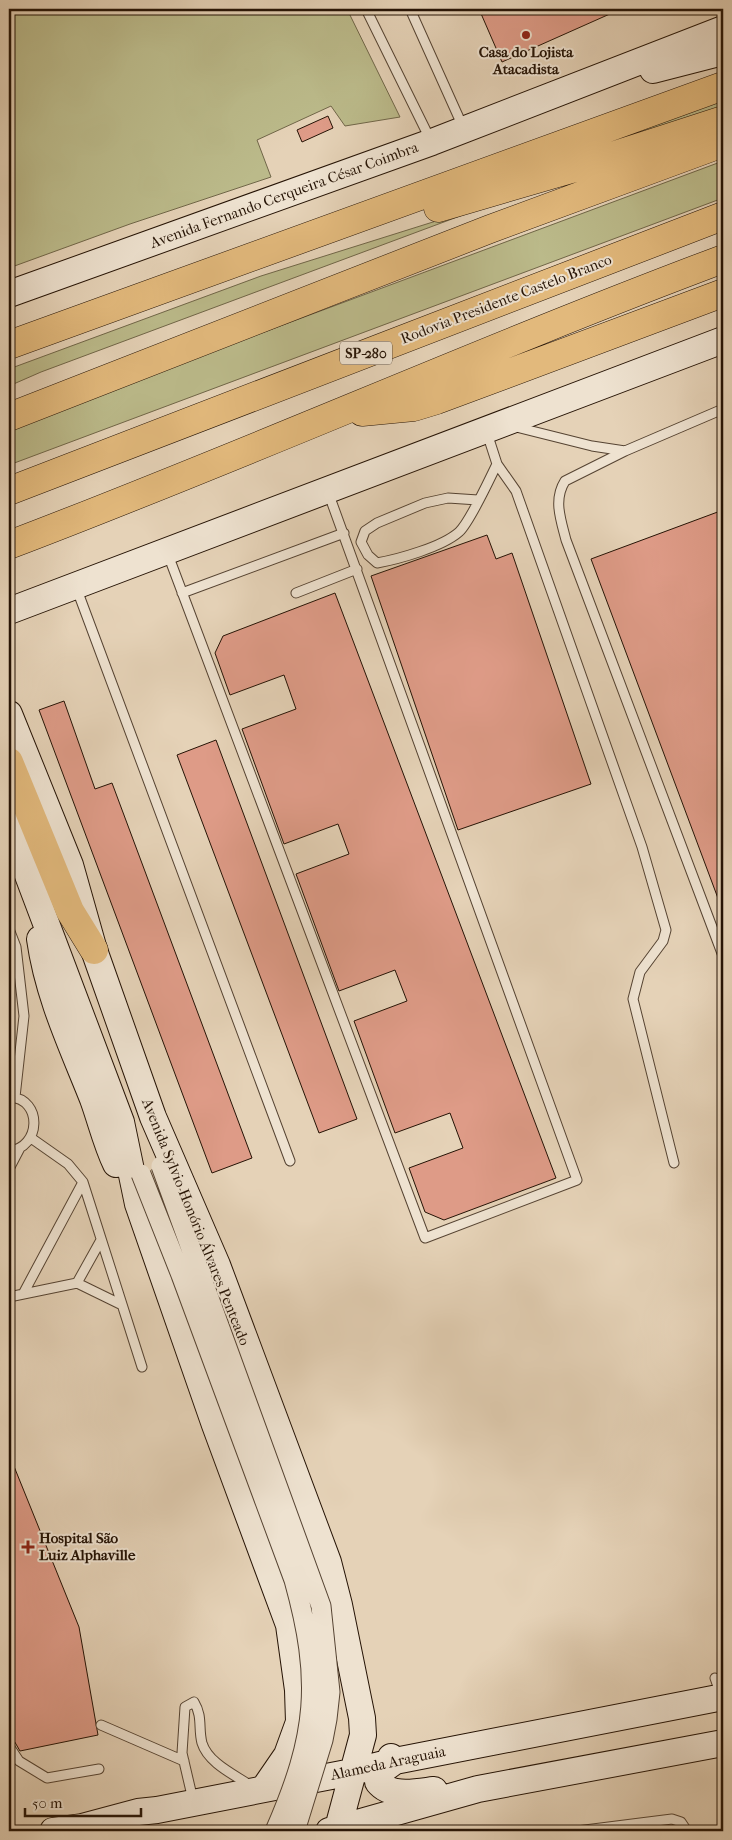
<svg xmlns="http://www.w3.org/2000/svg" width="732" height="1840" font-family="'IM FELL French Canon',serif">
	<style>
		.green { fill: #bbba8a; stroke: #706648 }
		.building { fill: #de9b87; stroke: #251305 }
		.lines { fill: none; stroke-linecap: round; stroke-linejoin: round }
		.lane-casing { stroke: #554332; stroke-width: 11 }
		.secondary-casing { stroke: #251305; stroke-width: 28 }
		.highway-casing { stroke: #251305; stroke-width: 29 }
		.lane { stroke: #eee2d0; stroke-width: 9 }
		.secondary { stroke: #eee2d0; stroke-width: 26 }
		.highway { stroke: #e2b97c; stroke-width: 28 }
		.street-bridge-casing { stroke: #554332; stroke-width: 21; stroke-linecap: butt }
		.street-bridge { stroke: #eee2d0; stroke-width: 19 }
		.poi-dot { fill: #8f2418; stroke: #eee2d0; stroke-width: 2 }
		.labels { text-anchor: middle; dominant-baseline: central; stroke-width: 4; stroke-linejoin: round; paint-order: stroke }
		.shield { fill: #eee2d0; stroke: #615142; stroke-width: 1 }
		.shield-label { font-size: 14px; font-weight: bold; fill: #251305 }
		.poi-label { font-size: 15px; font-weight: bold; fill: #251305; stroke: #eee2d0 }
		.street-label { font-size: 15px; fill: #251305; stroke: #eee2d0 }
	</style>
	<rect width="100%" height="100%" fill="#e5d2b7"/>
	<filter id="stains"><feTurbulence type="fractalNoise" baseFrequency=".004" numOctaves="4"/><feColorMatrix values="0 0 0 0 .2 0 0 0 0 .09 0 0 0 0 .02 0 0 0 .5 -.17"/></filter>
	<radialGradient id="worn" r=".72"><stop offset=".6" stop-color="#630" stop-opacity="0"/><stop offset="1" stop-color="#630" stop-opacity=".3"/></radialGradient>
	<!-- green -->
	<path class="green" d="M9 9H347L400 117 345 126 331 106 257 140 271 177 130 224 9 268Z
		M723 94V107L402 207Z
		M723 161V198L9 465V427Z
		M503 200 41 372 9 386V369L261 276Z"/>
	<!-- building -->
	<path class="building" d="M479 9H621L502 62Z
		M328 116 333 128 302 142 297 130Z
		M723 510V909H722L591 559Z
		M487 535 496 559 512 553 591 784 458 830 371 576Z
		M335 593 556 1178 444 1220 425 1212 409 1168 463 1148 450 1113 395 1133 354 1021 407 1001 395 970 339 991 296 874 349 854 338 824 284 844 242 729 296 709 284 675 230 695 215 653 223 636Z
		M64 701 95 789 112 783 252 1158 212 1173 39 710Z
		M216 740 357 1119 319 1133 177 755Z
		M9 1454 79 1627 98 1735 20 1751 9 1732Z"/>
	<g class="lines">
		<!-- lane casing -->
		<g class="lane-casing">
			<path id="lane" d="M366 9 431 141
				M410 9 463 127
				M516 427 592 446 625 451 723 409
				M487 433 497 464 516 491 642 847 666 930 663 941 640 972 633 999 674 1163
				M625 451 565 481C553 500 561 520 566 540L723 956
				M478 500 448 498 425 503 377 523 365 531 361 542 368 555 377 563C399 559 442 547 459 532 470 522 490 478 497 464
				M167 552 425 1238 577 1180 328 492
				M76 587 290 1161
				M182 593 344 533
				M296 593 357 569
				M9 929 16 947 24 1016 15 1097
				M31 1138 68 1164 83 1182 142 1367
				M9 1151C41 1148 43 1099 10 1097
				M9 1169 20 1148
				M77 1283 101 1240
				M23 1294 83 1182
				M9 1297 77 1283 120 1304
				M715 1678 721 1695
				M101 1725 184 1761
				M9 1746 19 1761 47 1778 99 1769
				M193 1800 182 1753 185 1707 194 1702C203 1717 198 1728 202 1743 208 1763 235 1775 251 1786
				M577 1831 672 1819 681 1822 687 1831"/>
		</g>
		<!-- secondary casing -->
		<g class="secondary-casing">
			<path id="secondary" d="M653 70 723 52
				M9 294 432 142 723 29
				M9 611 723 340
				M9 714 70 865 94 950 153 1117 217 1265 328 1562 339 1605 362 1718 363 1735 338 1828
				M9 825 121 1122 138 1204 215 1425 289 1625 298 1690 299 1722 287 1755 265 1787
				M40 939C48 996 72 1046 93 1099 101 1121 106 1143 116 1164
				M391 1757 395 1761 384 1769 378 1778V1782C391 1798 417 1792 434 1790
				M53 1831 82 1827 138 1812 157 1810 352 1772 395 1761 723 1697
				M329 1831 478 1789 723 1743"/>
		</g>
		<!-- highway casing -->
		<g class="highway-casing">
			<path id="highway" d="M438 208 578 167 723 120
				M9 345 723 86
				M362 412 414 407 437 400 723 293
				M9 417 490 229 723 143
				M9 491 723 216
				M9 545C249 454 483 349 723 259
				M9 762 70 911 94 950"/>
		</g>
		<!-- lane -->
		<use href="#lane" class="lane"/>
		<!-- secondary -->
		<use href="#secondary" class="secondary"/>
		<!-- highway -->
		<use href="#highway" class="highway"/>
		<!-- street-bridge casing -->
		<g class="street-bridge-casing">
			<path id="street-bridge" d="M161 1166 321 1606 330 1692 327 1719 323 1740 295 1831
				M141 1174 181 1275 294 1580C322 1681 317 1735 275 1831"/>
		</g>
		<!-- street-bridge -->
		<use href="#street-bridge" class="street-bridge"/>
	</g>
	<!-- markers -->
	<g class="poi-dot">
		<circle cx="526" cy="35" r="5"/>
		<path d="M25.5 1539.5h5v5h5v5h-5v5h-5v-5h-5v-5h5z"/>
	</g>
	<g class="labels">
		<!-- shield labels -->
		<rect class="shield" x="340" y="341.5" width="52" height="23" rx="4"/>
		<g class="shield-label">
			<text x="366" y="353">SP-280</text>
		</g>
		<!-- poi labels -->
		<g class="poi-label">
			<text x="526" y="52">Casa do Lojista<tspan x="526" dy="17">Atacadista</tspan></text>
			<text x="39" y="1538" text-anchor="start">Hospital São<tspan x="39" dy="17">Luiz Alphaville</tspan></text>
		</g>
		<!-- street labels -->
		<g class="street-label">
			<text transform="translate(284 195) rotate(-20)">Avenida Fernando Cerqueira César Coimbra</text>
			<text transform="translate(506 299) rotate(-21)">Rodovia Presidente Castelo Branco</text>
			<text transform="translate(196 1222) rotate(68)">Avenida Sylvio Honório Álvares Penteado</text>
			<text transform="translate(388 1763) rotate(-12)">Alameda Araguaia</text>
		</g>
	</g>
	<!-- margin -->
	<rect width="732" height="1840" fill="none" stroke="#e5d2b7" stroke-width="30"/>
	<rect x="10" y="10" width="712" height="1820" fill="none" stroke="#251305" stroke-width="2.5"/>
	<rect x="15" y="15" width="702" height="1810" fill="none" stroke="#251305"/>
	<!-- scale -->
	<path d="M25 1808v8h116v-8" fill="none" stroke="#251305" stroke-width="2.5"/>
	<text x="32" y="1808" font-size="15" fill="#251305" stroke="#eee2d0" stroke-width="4" paint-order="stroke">50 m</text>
	<rect width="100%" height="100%" filter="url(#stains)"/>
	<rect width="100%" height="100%" fill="url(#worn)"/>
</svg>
